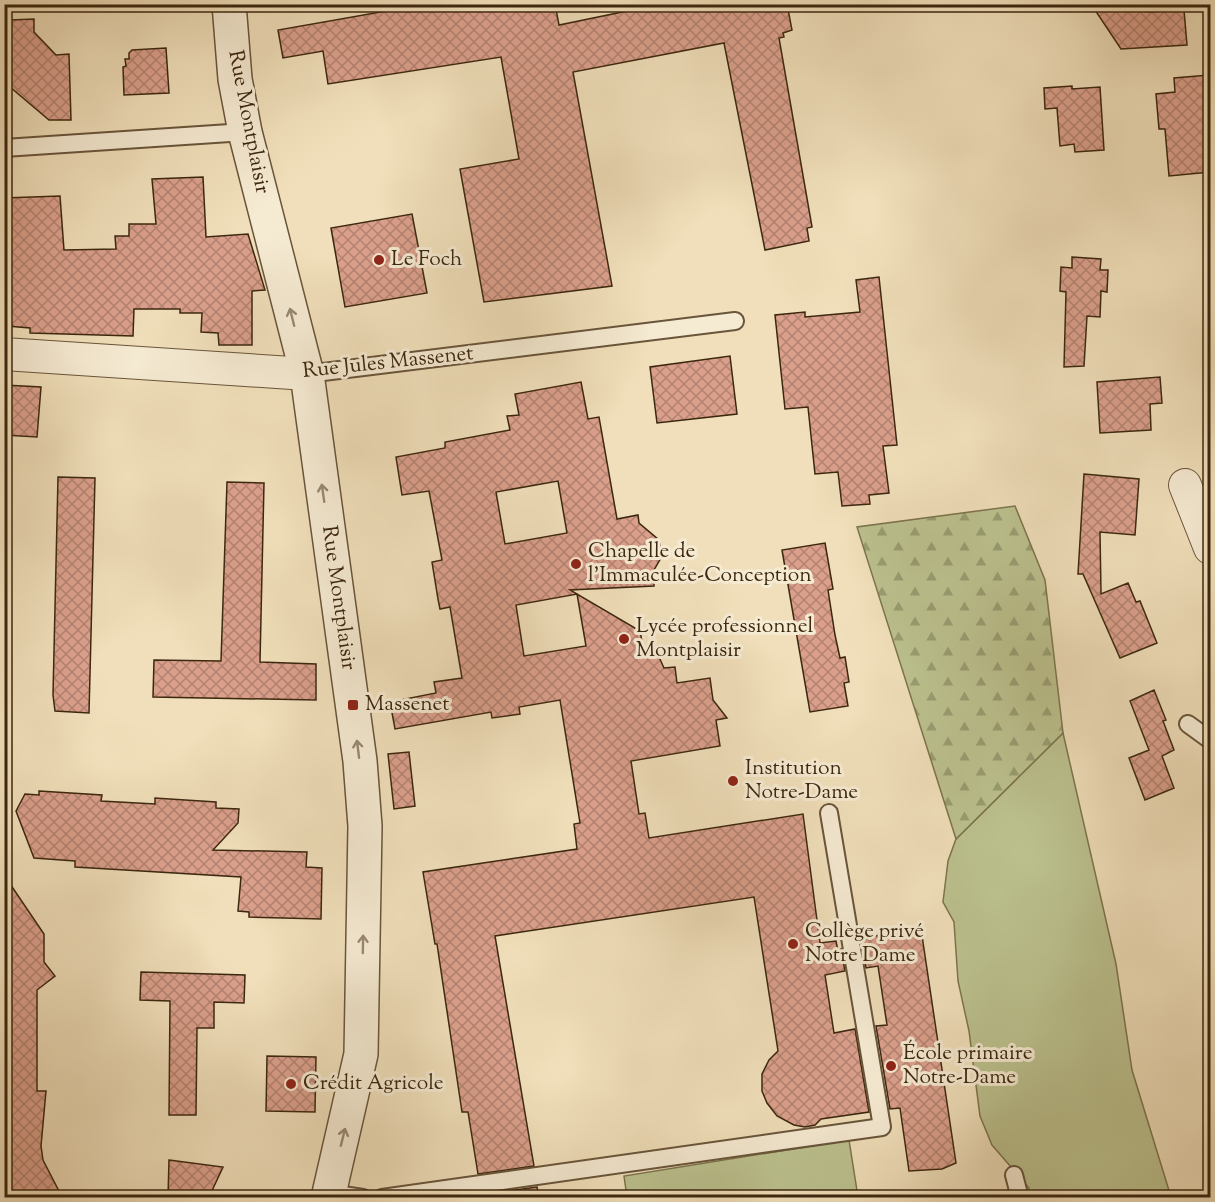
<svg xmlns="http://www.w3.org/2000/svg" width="1215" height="1202" font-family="'Sorts Mill Goudy',serif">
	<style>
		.green { fill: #bbc18e; stroke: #7c744e; stroke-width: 1.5 }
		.forest { fill: url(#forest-firs); stroke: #7c744e; stroke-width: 1.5 }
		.building { fill: url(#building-cross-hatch); stroke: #3c270f; stroke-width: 1.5; fill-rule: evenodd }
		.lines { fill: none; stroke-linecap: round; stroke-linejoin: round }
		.service-casing { stroke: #69553a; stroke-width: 20 }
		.minor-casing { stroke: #69553a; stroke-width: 34 }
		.tertiary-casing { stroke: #69553a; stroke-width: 36 }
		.service { stroke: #f5ead2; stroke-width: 16 }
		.minor { stroke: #f5ead2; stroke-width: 32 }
		.tertiary { stroke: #f5ead2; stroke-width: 33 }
		.oneway { stroke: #988870 }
		.poi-dot { fill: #8f2418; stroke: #f5ead2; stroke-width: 2 }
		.labels { text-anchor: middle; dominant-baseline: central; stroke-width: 6; stroke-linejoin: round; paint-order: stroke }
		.street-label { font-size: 21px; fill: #3c270f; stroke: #f5ead2 }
		.poi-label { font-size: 21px; fill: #3c270f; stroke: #f5ead2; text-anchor: start }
	</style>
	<defs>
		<pattern id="forest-firs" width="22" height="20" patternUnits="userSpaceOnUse" patternTransform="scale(1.5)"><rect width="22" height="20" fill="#bbc18e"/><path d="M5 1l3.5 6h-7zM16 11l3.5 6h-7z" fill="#999d72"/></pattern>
		<pattern id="building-cross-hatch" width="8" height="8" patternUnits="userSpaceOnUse" patternTransform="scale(1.5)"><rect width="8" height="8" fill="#dba08c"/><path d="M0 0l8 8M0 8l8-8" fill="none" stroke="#b38271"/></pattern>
	</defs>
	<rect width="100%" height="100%" fill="#f0dfba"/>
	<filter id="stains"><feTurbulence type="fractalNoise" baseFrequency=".00333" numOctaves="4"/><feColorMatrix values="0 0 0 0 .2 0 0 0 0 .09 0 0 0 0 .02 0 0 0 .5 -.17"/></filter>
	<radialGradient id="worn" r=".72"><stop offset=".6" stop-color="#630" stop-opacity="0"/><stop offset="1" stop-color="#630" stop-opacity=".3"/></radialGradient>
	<!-- green -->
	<path class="green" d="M1063 733 1116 964 1132 1070 1171 1197H1031L1029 1188 992 1145 980 1116 969 1031 958 981 954 922 943 902 948 861 956 839Z
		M849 1140 858 1197H627L624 1176Z"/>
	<!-- forest -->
	<path class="forest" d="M1015 506 1045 580 1063 733 956 839 857 527Z"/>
	<!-- building -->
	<path class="building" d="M426 4H555L559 25 661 4H787L792 30 783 33 784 37 779 38 812 227 807 228 809 241 765 250 724 43 573 72 612 286 484 302 460 169 519 159 501 57 328 84 323 51 283 58 278 30Z
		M1091 4H1143L1148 12 1184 10 1187 45 1121 49Z
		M34 19V32L56 55 69 54 71 120H49L4 82V23L10 22V20Z
		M166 48 169 93 124 95 123 67 126 66 125 59H129V53L132 50Z
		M1209 75 1210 172 1169 176 1165 129H1159L1156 94 1175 92 1174 78Z
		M1072 86V89L1100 87 1104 150 1075 152 1074 144 1060 146 1057 108 1045 109 1044 88Z
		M203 177 206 237 248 234 265 290 252 291V345H219L218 333 201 332 202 313H180V309H134L133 336 30 333V328L7 326 4 198 60 196 64 250 116 249 115 236H129V224H156L152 179Z
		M412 214 427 293 345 307 331 228Z
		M1072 257 1101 259 1100 270H1108L1107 292 1101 291 1100 317 1087 316 1084 366 1064 367 1066 292 1060 291 1061 267 1072 268Z
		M879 277 897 445 883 446 889 493 869 495 870 504 842 506 838 472 815 474 808 407 785 409 775 315 805 312V317L860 312 856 280Z
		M730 356 737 414 657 423 650 367Z
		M1160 377 1162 403 1150 404 1151 430 1100 433 1097 382Z
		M581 382 588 419 599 417 617 519 638 515 639 523 659 540 662 556 654 570V586L570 590 640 631 643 647 659 657 664 668 675 667 677 683 710 678 713 700 727 718 716 720 720 746 631 761 639 814 645 813 649 838 803 814 820 943 836 941 838 951 841 949 845 971 825 975 834 1033 855 1029 869 1112 821 1119 815 1125 805 1127 794 1125 777 1116 767 1103 762 1091V1074L769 1060 778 1051 754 897 495 936 534 1166 478 1174 468 1112H462L437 944H435L423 872 577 849 574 824 580 823 560 700 519 707 520 714 492 718 491 712 395 729 390 702 436 693 434 682 462 678 450 607 440 609 438 599 432 562 442 560 429 491 402 495 396 457 445 448V442L510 430 507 416 519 415 515 394ZM558 481 567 533 505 544 496 492ZM577 594 586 646 524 656 516 605Z
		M4 385 41 387 37 437 4 435Z
		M1084 474 1139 479 1135 535 1100 532 1101 594 1128 583 1136 602 1140 601 1157 643 1120 658 1083 574H1078Z
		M58 477 95 478 89 713 55 711 53 695Z
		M227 482 264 483 260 662 316 664V700L153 697 154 660 221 661Z
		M825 543 833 589 828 590 835 635 840 658 845 657 849 682 844 683 848 706 810 712 782 550Z
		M1154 690 1166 720 1163 721 1174 750 1162 756 1174 788 1145 800 1129 758 1149 750 1130 701Z
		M409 752 415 806 394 809 388 754Z
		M39 791 102 795 101 801 155 804V798L216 802V808L239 809 238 823 213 850 307 852 306 867 322 868 321 919 249 917V912L238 911 241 877 75 867V861L34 858 16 811 25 794 39 795Z
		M4 875 44 934V962L55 976 37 990V1091H46L41 1146 43 1160 62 1197H4Z
		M897 929H921L956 1163 942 1169 909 1171 900 1108 890 1109 876 1026 887 1025 878 966 866 968 861 941Z
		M141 972 245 975 244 1003 214 1002V1028H197L196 1115H169L170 1001 140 1000Z
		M267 1056 316 1057 315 1112 266 1111Z
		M169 1160 223 1167 209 1197H168Z
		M537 1187 539 1197H480V1195Z"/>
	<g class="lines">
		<!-- service casing -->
		<g class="service-casing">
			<path id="service" d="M4 148 245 132
				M307 374 735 321
				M1188 724 1210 740
				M1014 1175 1020 1198
				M329 1193 363 1198
				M382 1198 882 1127 829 813"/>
		</g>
		<!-- minor casing -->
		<g class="minor-casing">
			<path id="minor" d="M4 354 307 374
				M1185 485 1210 548"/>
		</g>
		<!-- tertiary casing -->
		<g class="tertiary-casing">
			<path id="tertiary" d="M229 4 235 79 245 132 307 374 360 761 365 826 361 1054 328 1198"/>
		</g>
		<!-- service -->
		<use href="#service" class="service"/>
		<!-- minor -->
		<use href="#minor" class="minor"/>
		<!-- tertiary -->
		<use href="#tertiary" class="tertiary"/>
	</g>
	<!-- one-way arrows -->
	<defs><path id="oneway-shaft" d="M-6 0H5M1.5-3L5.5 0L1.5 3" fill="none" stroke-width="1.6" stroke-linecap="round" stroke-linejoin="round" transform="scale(1.5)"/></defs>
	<g class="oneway">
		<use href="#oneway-shaft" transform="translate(292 317) rotate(-104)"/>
		<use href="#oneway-shaft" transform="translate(323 493) rotate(-98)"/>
		<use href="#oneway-shaft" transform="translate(358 749) rotate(-97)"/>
		<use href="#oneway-shaft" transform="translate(363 944) rotate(-89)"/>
		<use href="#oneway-shaft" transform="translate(343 1137) rotate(-76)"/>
	</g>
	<!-- markers -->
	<g class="poi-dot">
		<circle cx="379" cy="260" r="6"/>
		<circle cx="576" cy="564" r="6"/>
		<circle cx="624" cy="639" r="6"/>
		<rect x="347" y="699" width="12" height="12" rx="3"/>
		<circle cx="733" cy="781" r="6"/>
		<circle cx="793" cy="944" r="6"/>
		<circle cx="891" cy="1066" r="6"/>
		<circle cx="291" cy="1084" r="6"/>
	</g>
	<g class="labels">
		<!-- street labels -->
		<g class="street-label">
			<text transform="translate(248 122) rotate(79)">Rue Montplaisir</text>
			<text transform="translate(388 363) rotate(-6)">Rue Jules Massenet</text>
			<text transform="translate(338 598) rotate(82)">Rue Montplaisir</text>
		</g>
		<!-- poi labels -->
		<g class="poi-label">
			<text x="391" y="260">Le Foch</text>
			<text x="588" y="552">Chapelle de<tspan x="588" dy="24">l'Immaculée-Conception</tspan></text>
			<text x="636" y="627">Lycée professionnel<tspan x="636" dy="24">Montplaisir</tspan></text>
			<text x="365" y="705">Massenet</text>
			<text x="745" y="769">Institution<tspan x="745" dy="24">Notre-Dame</tspan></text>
			<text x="805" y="932">Collège privé<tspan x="805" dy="24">Notre Dame</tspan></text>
			<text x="903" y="1054">École primaire<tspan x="903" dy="24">Notre-Dame</tspan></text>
			<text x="303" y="1084">Crédit Agricole</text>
		</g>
	</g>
	<!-- margin -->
	<rect width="1215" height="1202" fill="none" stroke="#f0dfba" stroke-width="24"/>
	<rect x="6" y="6" width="1203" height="1190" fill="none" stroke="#3c270f" stroke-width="3"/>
	<rect x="12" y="12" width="1191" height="1178" fill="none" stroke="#3c270f" stroke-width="1.5"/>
	<rect width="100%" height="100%" filter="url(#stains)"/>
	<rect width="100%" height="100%" fill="url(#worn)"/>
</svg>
